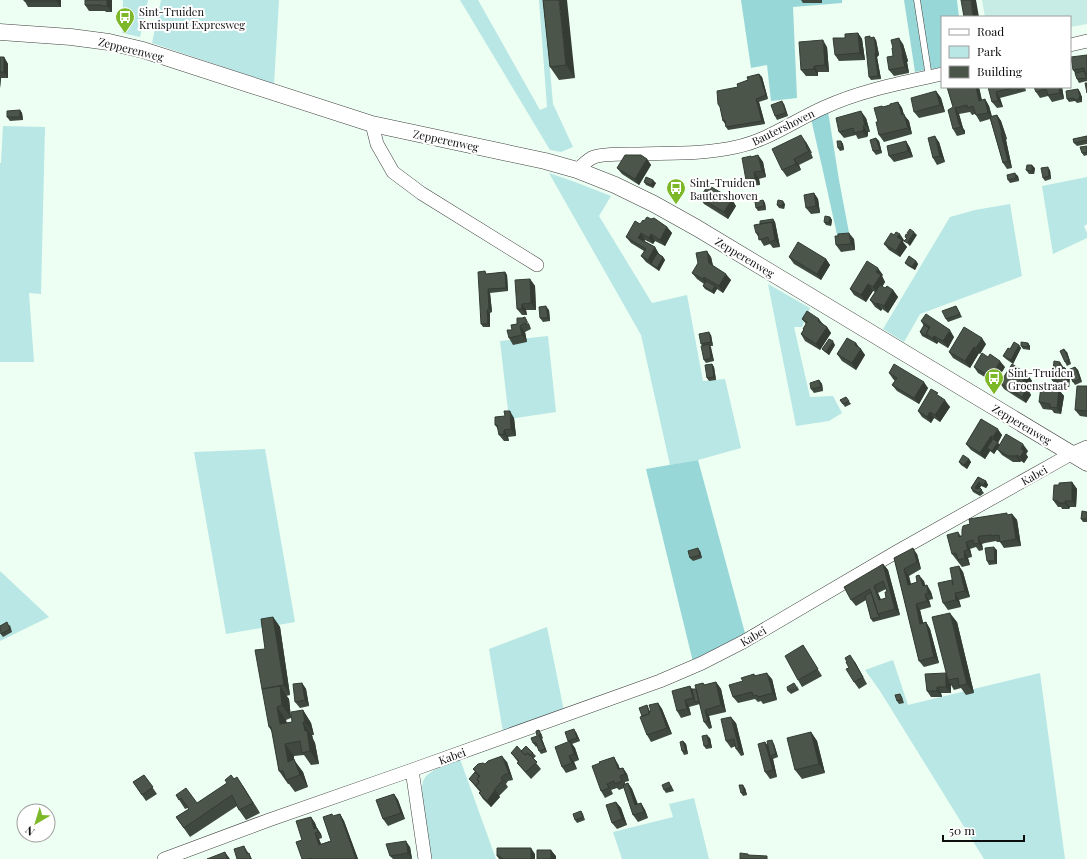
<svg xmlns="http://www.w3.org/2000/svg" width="1087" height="859" font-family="'Playfair Display',serif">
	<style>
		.green { fill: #b8e7e5 }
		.forest { fill: #98d7d8 }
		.pitch { fill: #c6ece5 }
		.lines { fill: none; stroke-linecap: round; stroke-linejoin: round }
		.service-casing { stroke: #404040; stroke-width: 7 }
		.minor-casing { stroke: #404040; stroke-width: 14 }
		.tertiary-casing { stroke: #404040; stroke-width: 17 }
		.service { stroke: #fff; stroke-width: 6 }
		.minor { stroke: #fff; stroke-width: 13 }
		.tertiary { stroke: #fff; stroke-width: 16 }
		.wall { fill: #40493f; fill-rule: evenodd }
		.shaded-wall { fill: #343c33 }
		.building { fill: #4b5549; stroke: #343c33; fill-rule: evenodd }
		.labels { text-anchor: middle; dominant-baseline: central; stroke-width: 4; stroke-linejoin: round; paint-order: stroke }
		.poi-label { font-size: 11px; fill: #0d0d0d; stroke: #fff; text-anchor: start }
		.street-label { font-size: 11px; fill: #0d0d0d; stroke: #fff }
	</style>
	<rect width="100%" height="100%" fill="#edfef2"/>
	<!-- green -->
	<path class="green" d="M123 0H148L140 37 122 33Z
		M161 0H279L274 84 152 43Z
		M460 0H478L540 110 547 107 539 0H544L553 104 573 147 561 152 550 150Z
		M3 126 45 127 41 294 29 293 34 362H0V163H1Z
		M549 173 575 182 611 196 599 216 652 303 687 295 703 381 725 379 741 448 698 460 670 465 641 335Z
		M1087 177V224L1084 226 1087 233V238L1053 254 1042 186Z
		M1010 204 1022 276 920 314 904 342 883 329 950 217 975 210Z
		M768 284 810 308 802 327H794L810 397 833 396 842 413 829 421 796 426Z
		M548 336 556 412 509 419 500 341Z
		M265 449 295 622 226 634 194 452Z
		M0 571 49 617 0 641Z
		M547 627 564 711 503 732 489 649Z
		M893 660 908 705 1040 673 1065 859H984L880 691 865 670Z
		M460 759 496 859H430L422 799V787L423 781 426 776 434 770Z
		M694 798 709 859H622L613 832 673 817 669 804Z"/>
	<!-- forest -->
	<path class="forest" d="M741 0H842V3L793 7 797 98 771 101 767 65 751 68Z
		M904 0H957L959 17H942V67L915 72Z
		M828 111 839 180 850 238 838 239 823 171 811 119Z
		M698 460 745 633 693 662 646 469Z"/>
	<!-- pitch -->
	<path class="pitch" d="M982 0H1087V24L1070 27V17H985Z"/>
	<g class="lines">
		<!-- service casing -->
		<g class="service-casing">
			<path id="service" d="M917 0 929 77"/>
		</g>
		<!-- minor casing -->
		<g class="minor-casing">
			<path id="minor" d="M1070 45 1087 41
				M372 124 377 144 393 172 421 193 537 265
				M577 170C582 166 588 159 594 157 604 153 628 154 639 154 672 153 705 154 736 147 769 140 795 120 825 107 862 90 902 83 942 74
				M412 770 425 859
				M164 859 269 820 412 770 660 681 702 663 743 642 898 551 1071 454 1087 447"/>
		</g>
		<!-- tertiary casing -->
		<g class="tertiary-casing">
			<path id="tertiary" d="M0 32 71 37 109 42 143 50 372 124 545 161 577 170 615 185 654 204 697 228 1087 463"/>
		</g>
		<!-- service -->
		<use href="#service" class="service"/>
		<!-- minor -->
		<use href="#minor" class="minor"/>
		<!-- tertiary -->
		<use href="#tertiary" class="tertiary"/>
	</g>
	<!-- wall -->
	<path class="wall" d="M24 0H61V7H28Z
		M112 0V12H106L105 11H89L85 5Z
		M543 0 575 78 559 80 550 67Z
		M801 0H822V3H803Z
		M858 33 862 39 865 60 839 61 835 55Z
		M871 37 876 40 879 55 877 57 881 79 871 80 869 77Z
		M903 44 908 61 907 62 909 73 894 76 889 70 893 56Z
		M827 47 829 72H818V76H806L801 70Z
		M1087 55V81L1079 83 1077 79 1075 73 1073 70Z
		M0 57H4L8 64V78H1L0 88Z
		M759 74 762 77 768 99 759 102 765 124 728 130 726 127 725 124 723 121 720 107 738 87 748 80Z
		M947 87H979L982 100 985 99 989 106 992 116 997 115 1001 121 1007 139 1006 140 1012 168 1007 169 1003 163 990 119 980 122 976 115 975 114 972 115 970 112 959 114 963 128 965 131V134L957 136 953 129V107Z
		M988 87H1025L1026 91 1000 98 1003 107 997 108 992 102Z
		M1034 87H1062L1064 99 1052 102 1048 96 1040 98 1036 92Z
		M1078 89 1080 92 1081 95 1082 97V102L1077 103 1075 101 1069 102 1067 99Z
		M936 91 941 98 945 112 919 118 914 112Z
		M898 102 902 108 904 115 909 121 912 134 884 142 879 135 878 122 883 107 890 105Z
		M784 104 788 116 777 120 775 116Z
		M20 110 22 113 23 120 10 121 7 117Z
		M866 118 870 132H868V135L867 137 858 139 856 135 844 138 839 132Z
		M1087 136V144L1077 146 1074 143Z
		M876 138 879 141 882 153 876 155 873 151Z
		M841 141 843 144 844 150 840 151 838 148Z
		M906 141 910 148 913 157 894 162 889 156Z
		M806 142 812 153H811L813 158 799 165 801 170 787 177 782 170Z
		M939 142 945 162 937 165 933 158Z
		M1087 146V155L1084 156 1082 153Z
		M758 155 763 162 766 177 759 179 760 185 751 186 746 180 751 157Z
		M647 159 651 165 639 185 622 174 617 168Z
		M1035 168 1034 174H1029L1026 170Z
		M1050 170 1051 179 1045 181 1043 178Z
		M1018 176 1019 181 1010 183 1008 180Z
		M644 182 656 183 653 188 646 185Z
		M814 193 818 199 820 213 811 214 806 208Z
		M700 198 736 206 728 219 704 204Z
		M763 200 765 203 766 210 758 211 756 208Z
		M785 204 784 209 779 208 777 205Z
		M830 217 832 220 831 226 826 225 824 222Z
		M651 219 667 227 672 233 665 246 655 241 653 244 645 240 644 241 655 247 659 254 663 257 665 260 659 271 646 262 641 256 644 251 631 243 626 237 644 221Z
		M773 219 775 222 780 247 773 248 770 244 764 246 756 233 760 224Z
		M854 239 855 250 841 252 836 245Z
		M904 240 903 242 907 247 900 257 889 250 884 244Z
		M711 257 713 266 731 280 723 293 717 289 714 294 705 289 703 286 704 284 697 279 692 273Z
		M789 257 826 259 830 265 821 280 794 264Z
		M916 261 918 264 915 270 908 266 905 263Z
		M505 272 507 275 508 291 490 293 492 312 490 313V327H483L481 324 487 274Z
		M883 275 882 276 885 282 882 287 885 288 893 290 898 297 888 313 882 309 881 311 875 307 870 300 875 292 873 291 866 302 854 295 850 289Z
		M530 279 535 286 536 310H526L527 315H522L517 309Z
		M956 306 962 317 948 322 946 319Z
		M549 310 550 321 543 322 540 318Z
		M517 318 529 324 531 329 525 332 527 342 513 345 509 338 512 330 517 324Z
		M802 319H819L823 324 827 327 831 333 820 350 805 341 801 334 803 330V329L806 324Z
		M921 321 954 337 948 348 938 342 937 344 922 336 920 332 924 326Z
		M711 335 713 346H710L714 361 706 363 704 360 702 345 701 344Z
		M856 343 865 355 856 370 842 361 837 354Z
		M1028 343 1030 346V350L1023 349 1021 346Z
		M986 344 980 354 979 353 970 368 953 358 949 352Z
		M835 345 829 355 825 352 822 349Z
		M1019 345 1021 348 1013 364 1006 359 1003 356Z
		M1067 352 1071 364 1067 366 1065 362Z
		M712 364 714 367 716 380 709 381 707 378Z
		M974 367H1005L995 383 978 373Z
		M1064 367 1065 368 1069 373 1075 367 1078 370 1082 382 1075 385 1073 382 1070 376 1069 388 1057 387 1052 380Z
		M889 373 928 388 919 404 897 391 892 385 895 381 893 379Z
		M1027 374 1032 381 1027 388 1031 395 1026 403 1004 389 1000 383Z
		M819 380 822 384 823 391 814 393 811 389Z
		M1054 386 1056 389 1059 390 1064 396 1061 414 1054 413 1052 410 1043 409 1039 402 1047 389Z
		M1087 386V417L1080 416 1075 410Z
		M846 397 851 404 845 407 840 400Z
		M941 397 950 407 940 422 934 418 931 423 922 417 918 411Z
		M514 418 516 436 508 437 509 441H504L499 435 498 429 495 425Z
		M981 419 1002 435 998 443 1000 445 1028 451 1026 454 1028 457 1024 463 1021 461 1020 462H1013L1002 455 997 449 994 454 990 451 985 459 971 450 966 444Z
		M969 459 971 462 967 469 961 465 959 462Z
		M978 477 986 481 988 485 986 488 981 486 980 488 984 493 980 496 973 492 971 488Z
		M1072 482 1077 489 1076 507H1070L1069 509H1062L1061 507H1058L1053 500 1059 485Z
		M1087 512V522H1083L1081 519Z
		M1012 514 1017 520 1021 546 1004 548 1000 542H997L996 541 985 543 982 544 983 550 979 551 976 547 970 549 972 557 968 558 970 565 962 567 952 554 958 532 961 536 1008 515Z
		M997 550V564L989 565 987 561Z
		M700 551 702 558 693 561 690 558Z
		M917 554 921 569 909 576 911 584 924 581 925 586 927 585 931 592 933 599 929 600 931 607 920 610 923 623 926 622 930 629 939 663 924 667 919 661 894 558Z
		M883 564 888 570 900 615 873 622 871 619 866 600 856 606 851 600ZM886 589 887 592 886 598 881 600 878 593Z
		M959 566 963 572 970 597 959 600 961 607 948 610 943 603Z
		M273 617 280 627 290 695 286 696 289 699 291 718 286 720 287 723 292 722 303 710 311 723 314 735H312L313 739 315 743 319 764 311 765 304 755 294 756V760L303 772 308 787 295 792 289 784H288L279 771 272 732 269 727 265 649Z
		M957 622 974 693 966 695 961 688 954 690 951 685V693H941L942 697H931L927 691 946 673Z
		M10 625 12 632 3 637 0 633Z
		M803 645 822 676 802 687 798 680Z
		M855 662 867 684 859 689 854 682 849 668Z
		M754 674 755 676 772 679 777 700 763 704 761 701 758 702 755 699 738 703 733 697 743 681Z
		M716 682 721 689 726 712 709 716 712 728 709 729 704 722 700 704 689 707 691 715 681 718 677 711 690 686 692 689H696L703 683 705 685Z
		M302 683 306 689 309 706 300 708 295 702Z
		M797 686 799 690 791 694 788 691Z
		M900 694 902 697 904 703 899 704 897 701Z
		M658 703 662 709 672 734 651 742 647 735 642 716 647 705 650 711H651Z
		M736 723 744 755 741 756 736 749V746L731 748 726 741Z
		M576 732 580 741 572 744 575 748 579 760 574 762 577 769 566 773 562 767 568 742V741Z
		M811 732 817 741 825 773 802 779 795 770Z
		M541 733 543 738 542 739 547 752 541 754 539 751 537 746 536 747 533 743 537 736Z
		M710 738 712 748 706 749 704 746Z
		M683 741 686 744 688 754 684 755 682 751Z
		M765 742 767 745 774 744 778 757 773 759 777 777 770 779 765 772Z
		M521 751 533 753 536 756 533 759 541 769 531 779 522 769 517 763 518 762 511 753Z
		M507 762 513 780 508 781 506 784 508 787 499 796 500 797 491 807 483 799 479 793 480 792 469 779 475 772 473 769 485 764Z
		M618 764 620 769 623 768 627 774 629 781 625 782V784L628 783 632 789 638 804 641 803 645 810 648 818 638 822 633 815 624 788 619 790 617 788 611 790 613 794 605 798 601 791Z
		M144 775 157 794 146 801 133 782Z
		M234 779 243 786 260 813 246 820 239 810 237 806 190 837 176 817 189 809 188 808 185 809 176 795 197 803Z
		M671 785 674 791 666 793 664 790Z
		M745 788 747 795 743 796 741 793Z
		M394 794 398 800 405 819 388 826 383 819Z
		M616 802 621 808 627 825 617 829 612 823Z
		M581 811 583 814 585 820 577 823 575 820Z
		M340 814 344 821 358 859H302V840L311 817 315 823 317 828 321 834 322 838 319 839 321 844 331 841 334 816Z
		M410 847 412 859H393L390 856Z
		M535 854V859H499L497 856Z"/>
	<!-- shaded-wall -->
	<path class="shaded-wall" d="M56 0H61V7L56 1Z
		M107 0H112V12L107 6Z
		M559 0H567L575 78 566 65Z
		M971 0H976L979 17H974L973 16Z
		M858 33 862 39 865 60 860 53Z
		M874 37 876 40 879 55 877 57 881 79 878 76 875 54Z
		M899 38 903 44 908 61 907 62 909 73 905 67Z
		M823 40 827 47 829 72 825 65Z
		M4 57 8 64V78L4 72Z
		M814 66 818 72V76L814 69Z
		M759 74 762 77 768 99 766 95Z
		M0 76 1 78 0 88Z
		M976 87H979L983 107 979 101Z
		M1059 87H1062L1064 99 1060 93Z
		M1078 89 1080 92 1081 95 1082 97V102L1079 99Z
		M936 91 941 98 945 112 940 105Z
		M996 92 1000 98 1003 107 998 101Z
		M756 99 759 102 765 124 762 121Z
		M985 99 989 106 992 119 988 113Z
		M782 101 784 104 788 116 786 113Z
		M898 102 902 108 904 115 909 121 912 134 908 128 902 115Z
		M955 108 959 114 963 128 965 131V134L959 124Z
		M20 110 22 113 23 120 20 117Z
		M861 111 866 118 870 132 865 125Z
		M997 115 1001 121 1007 139 1002 133Z
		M863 126 868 132V135L867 137 862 131Z
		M1001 133 1006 140 1012 168 1008 161Z
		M801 135 806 142 812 153 807 146Z
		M935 136 939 142 945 162 940 156Z
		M876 138 879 141 882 153 880 150Z
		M841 141 843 144 844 150 842 147Z
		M906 141 910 148 913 157 908 151Z
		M758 155 763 162 766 177 762 171Z
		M647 159 651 165 639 185 635 179Z
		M794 159 799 165 801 170 796 164Z
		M1032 165 1035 168 1034 174 1032 171Z
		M1048 167 1050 170 1051 179 1049 176Z
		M754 172 759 179 760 185 755 178Z
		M1015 173 1018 176 1019 181 1016 178Z
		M653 180 656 183 653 188 651 185Z
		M814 193 818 199 820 213 816 206Z
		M732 199 736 206 728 219 724 212Z
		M763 200 765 203 766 210 764 206Z
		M783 201 785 204 784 209 782 206Z
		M830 217 832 220 831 226 829 223Z
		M773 219 775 222 780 247 775 240 772 222Z
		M667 227 672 233 665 246 660 240Z
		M914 232 917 235 910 246 907 243Z
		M641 233 645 240 643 244 638 238Z
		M849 233 854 239 855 250 851 244Z
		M651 234 655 241 653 244 649 238Z
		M900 234 904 240 903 242 907 247 900 257 896 251 897 237Z
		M655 247 659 254 652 265 651 264 648 260Z
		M707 251 711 257 714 270 709 263Z
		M663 257 665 260 659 271 657 268Z
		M826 259 830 265 821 280 817 274Z
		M916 261 918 264 915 270 912 267Z
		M878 268 883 275 882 276 885 282 878 294 873 287 876 272Z
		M505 272 507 275 508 291 506 288Z
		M726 274 731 280 723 293 719 286Z
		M704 277 708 284 707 286 703 279Z
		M530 279 535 286 536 310 531 303Z
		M868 284 873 291 866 302 861 295Z
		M715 286 717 289 714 294 712 291Z
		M488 289 490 293 492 312 489 309Z
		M893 290 898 297 888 313 884 306Z
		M877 303 882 309 881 311 876 304Z
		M522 304 526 310 527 315 522 309Z
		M546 306 549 310 550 321 548 318Z
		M487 310 490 313V327L488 324Z
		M525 317 529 324 531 329 527 322Z
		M520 326 525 332 527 342 522 335Z
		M827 327 831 333 820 350 816 344Z
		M950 330 954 337 948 348 943 341Z
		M709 332 711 335 713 346 711 342Z
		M934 336 938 342 937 344 932 338Z
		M982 338 986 344 980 354 976 348Z
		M833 341 835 345 829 355 826 352Z
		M856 343 860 350 861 349 865 355 856 370 852 363 855 345Z
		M1028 343 1030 346V350L1028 347Z
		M709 344 711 347 714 361 711 358Z
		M1019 345 1021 348 1013 364 1011 360Z
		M974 347 979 353 970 368 965 361Z
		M1064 349 1067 352 1071 364 1069 360Z
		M1000 361 1005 367 995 383 991 377Z
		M1060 362 1064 368 1059 367Z
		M712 364 714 367 716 380 714 377Z
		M1075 367 1078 370 1082 382 1080 379Z
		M1065 368 1070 375 1069 388 1064 382Z
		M1027 374 1032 381 1027 388 1031 395 1026 403 1022 397 1021 385Z
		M819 380 822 384 823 391 821 387Z
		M924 382 928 388 919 404 914 398Z
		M1059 390 1064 396 1061 414 1057 408Z
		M945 400 950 407 940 422 935 415Z
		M510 411 514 418 516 436 511 429Z
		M930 412 934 418 931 423 927 417Z
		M998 429 1002 435 998 443 1000 445 994 454 992 451 997 443 993 437Z
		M504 430 508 437 509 441 504 434Z
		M991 436 995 443 987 448 990 451 985 459 980 453Z
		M1023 444 1028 451 1026 454 1028 457 1024 463 1020 457 1021 449Z
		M1017 455 1021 461 1020 462 1016 456Z
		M969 459 971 462 967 469 964 465Z
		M986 481 988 485 986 488 983 485Z
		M979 482 981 486 977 491 975 488Z
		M1072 482 1077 489 1076 507 1072 501Z
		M1065 501 1070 507 1069 509 1065 503Z
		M1012 514 1017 520 1021 546 1016 539Z
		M978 537 982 544 983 550 979 543Z
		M966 542 970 549 972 557 968 550Z
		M994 547 997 550V564L995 561Z
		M698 548 700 551 702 558 700 555Z
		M913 548 917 554 921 569 917 562Z
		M964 551 968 558 970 565 965 558Z
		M883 564 888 570 900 615 895 609Z
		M959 566 963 572 970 597 965 591Z
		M904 569 909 576 912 591 908 585Z
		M919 575 924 581 927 592 923 586Z
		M927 585 931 592 933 599 928 593Z
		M874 586 878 593 884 606 879 600Z
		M955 593 959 600 961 607 956 600Z
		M925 594 929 600 931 607 927 601Z
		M916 604 920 610 925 630 920 624Z
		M950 613 957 622 974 693 967 684Z
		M273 617 280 627 290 695 284 685Z
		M926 622 930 629 939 663 934 657Z
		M850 655 855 662 867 684 863 677Z
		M767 673 772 679 777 700 773 693Z
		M946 673 948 680 951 685V693L946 687Z
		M716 682 721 689 726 712 721 705Z
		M302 683 306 689 309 706 305 700Z
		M280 686 289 699 291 718 282 705Z
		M690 686 694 693 695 702 693 698Z
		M937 687 941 693 942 697 937 691Z
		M685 700 689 707 691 715 687 709Z
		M658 703 662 709 672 734 667 728Z
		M277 707 286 720 289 737 280 724Z
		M303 710 311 723 314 735 305 723Z
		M705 710 709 716 712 728 708 721Z
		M731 717 736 723 744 755 739 748Z
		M303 722 312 735 313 739 315 743 319 764 310 751Z
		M574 729 576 732 580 741 577 738Z
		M811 732 817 741 825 773 819 764Z
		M539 735 542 739 547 752 545 749Z
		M707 735 710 738 712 748 709 745Z
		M772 740 774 744 778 757 776 754Z
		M570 741 575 748 579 760 574 754Z
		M683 741 686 744 688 754 686 751Z
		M765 742 770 748V756L773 759 777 777 773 770Z
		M285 744 294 756V760L303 772 308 787 300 775 288 762Z
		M502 756 507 762 513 780 509 773Z
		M569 756 574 762 577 769 572 763Z
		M614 757 618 764 622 776 618 769Z
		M623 768 627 774 629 781 625 774Z
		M237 777 243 786 260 813 253 803Z
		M628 783 632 789 640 811 635 805Z
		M607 784 611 790 613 794 609 788Z
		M743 785 745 788 747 795 744 792Z
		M495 790 500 797 491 807 487 801Z
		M394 794 398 800 405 819 401 813Z
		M616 802 621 808 627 825 622 819Z
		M641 803 645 810 648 818 644 812Z
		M340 814 344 821 358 859H356Z
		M311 817 315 823 318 832 314 829Z
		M317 828 321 834 322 838 318 832Z
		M315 833 319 839 324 851 319 845Z
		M406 841 410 847 412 859 408 853Z
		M244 846 252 859H251L247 854Z
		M531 848 535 854V859H531Z
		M551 850 556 856V859H551Z
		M225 852 230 859H227Z"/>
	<!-- building -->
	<path class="building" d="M24 0H56V1H24Z
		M85 0H107V6H102V5H85Z
		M543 0H559L566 65 550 67Z
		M961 0H971L973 16 964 17Z
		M858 33 860 53 835 55 833 38H845V34Z
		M870 36V38L874 37 876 52 875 54 878 76 869 77 865 37Z
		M899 38 903 54 902 55 905 67 889 70 887 57 893 56 892 48H893L891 40Z
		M823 40 825 65 814 66V69L801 70 799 42Z
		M1087 55V74H1085L1084 68 1073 70 1071 57Z
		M0 57H4V72H0Z
		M1085 71V74L1087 78 1077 79 1075 73Z
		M759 74 766 95 756 99 762 121 726 127 725 120 723 121 720 107 718 104 717 91 738 87 737 84 748 80 747 77Z
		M1085 83H1087V93Z
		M947 87H976L979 101 985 99 988 113 976 115 973 106 967 108V105L955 108 959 124 960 125 961 127 953 129 948 110 953 107Z
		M988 87H1016L996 92 998 101 992 102Z
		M1018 87H1023L1024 88 1018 90Z
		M1034 87H1059L1060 93 1048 95 1046 89 1036 92Z
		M1078 89 1079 94H1080L1079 99 1074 100V98L1067 99 1066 91Z
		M936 91 940 105 914 112 911 98Z
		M782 101 786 113 775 116 771 105Z
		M898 102 902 115 904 114 908 128 879 135 876 122H878L874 108 882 106 883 107 890 105V104Z
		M20 110V117H7V111Z
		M861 111 865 125 863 126 864 129 862 131 854 133 853 128 839 132 836 118Z
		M997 115 1002 133H1001L1008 161 1003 163 990 117Z
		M801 135 807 146 806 147 809 151 794 159 796 164 782 170 772 149Z
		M935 136 940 156 933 158 928 138Z
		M1087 136V140L1074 143 1073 139Z
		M876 138 880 150 873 151 870 140Z
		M837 141H841L842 147 838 148Z
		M906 141 908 151 889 156 887 146Z
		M1087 146V152L1082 153 1080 147Z
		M625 155H641L647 159 635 179 617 168Z
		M758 155 762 171 754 172 755 178 746 180 742 158 751 156V157Z
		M1027 165H1032V171L1026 170Z
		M1048 167 1049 176 1043 178 1041 168Z
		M1015 173 1016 178 1008 180 1007 175Z
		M646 177 653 180 651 185 644 182Z
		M708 185 732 199 724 212 700 198Z
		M814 193 816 206 806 208 804 195Z
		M763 200 764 206 756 208 755 202Z
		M778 200 783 201 782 206 777 205Z
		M825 216 830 217 829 223 824 222Z
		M647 217 651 219 654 218 667 227 660 240 651 234 649 238 641 233 638 238 655 247 648 260 641 256 646 249 626 237 635 221 640 224 643 220 644 221Z
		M773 219 774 225 772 222 760 224V221Z
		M772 222 775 240 769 242 768 237 759 240 758 233H756L754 225Z
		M910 229 914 232 907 243 904 241 907 238 905 237 906 234 908 235 909 234 907 233Z
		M896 232 900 234 897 237 902 240 896 251 884 244 891 233 894 235Z
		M849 233 851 244 836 245 835 236H838V234Z
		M798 242 826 259 817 274 789 257Z
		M707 251 709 263 726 274 719 286 704 277 703 279 692 273 698 263 696 253Z
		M657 253 663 257 657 268 651 264Z
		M909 256 916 261 912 267 905 263Z
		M867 261 878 268 876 272 881 275 873 287 868 284 861 295 850 289Z
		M485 271 486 274 505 272 506 288 488 289 489 309 487 310 488 324H481L478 272Z
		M530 279 531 303 522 304V309H517L515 280Z
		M706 281 715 286 712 291 703 286Z
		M880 285 885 288 887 286 893 290 884 306 877 303 876 304 870 300Z
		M546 306 548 318H540L539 307Z
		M956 306 960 314 946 319 942 311Z
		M807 311 819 319 818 321 827 327 816 344 801 334 804 330 803 329 807 322 802 319Z
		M926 314 950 330 943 341 934 336 932 338 926 334 930 327 921 321Z
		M525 317 527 322 520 326 522 335 509 338 507 330H512L511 325 517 324V318H522Z
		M924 325 929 328 926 334 928 337 920 332Z
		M964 327 982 338 976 348 974 347 965 361 949 352Z
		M709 332 711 342 701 344 699 334Z
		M847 338 856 343 855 345 861 349 852 363 837 354Z
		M829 339 833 341 826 352 822 349Z
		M1014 342 1019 345 1011 360 1003 356 1008 348 1010 349Z
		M1021 342 1028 343V347L1021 346Z
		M709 344 711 358 704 360 701 346Z
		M1064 349 1069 360 1065 362 1060 351Z
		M982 353 988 357 990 354 1000 361 991 377 974 367Z
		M1054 361 1060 362 1059 367 1065 368 1066 369 1064 382 1052 380Z
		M712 364 714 377 707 378 705 365Z
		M894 364 924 382 914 398 892 385 897 378 889 373Z
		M1012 364 1027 374 1021 385 1027 388 1022 397 1000 383Z
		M1075 367 1080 379 1073 382 1068 370Z
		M819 380 821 387 811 389 810 383Z
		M1047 385 1054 386 1053 389 1059 390 1057 408 1050 407V404L1039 402 1041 387 1047 389Z
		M1077 386H1087V411L1075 410Z
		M931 389 938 393 936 394 945 400 935 415 930 412 927 417 918 411Z
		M846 397 849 401 843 404 840 400Z
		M504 411H510L511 429 504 430V434L499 435 497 425H495V417L505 416Z
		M981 419 998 429 993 437 991 436 980 453 966 444Z
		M1006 434 1023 444 1021 449 1024 451 1020 457 1017 455 1016 456H1008L997 449Z
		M993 439 998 442 992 451 987 448Z
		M963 455 969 459 964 465 959 462Z
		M978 477 986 481 983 485 979 482 975 488 977 489 980 488 982 490 978 493 971 488Z
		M1072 482V501H1065V503H1058V501L1053 500 1054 485H1059V483Z
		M1082 511 1087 512V519H1081Z
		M1007 513V515L1012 514 1016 539 1000 542 999 535 992 536V535L980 536 978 537 979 543 974 544 973 540 966 542 968 550 964 551 965 558 958 560 956 553 952 554 947 535 958 532 959 537 962 536V530L963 526 970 524 969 519Z
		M994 547 995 561H987L985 548Z
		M698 548 700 555 690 558 688 551Z
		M913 548 917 562 904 569 908 585 917 582 916 576 919 575 923 586 927 585 928 593 925 594 927 601 916 604 920 624 926 622 934 657 919 661 894 558Z
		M883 564 895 609 878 614 870 589 851 600 844 587ZM883 581 887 592H885L886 598 879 600 874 586Z
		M959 566 965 591 955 593 956 600 943 603 938 583 952 580 953 585V584L950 568Z
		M871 592 878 614 880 617 871 619 865 596Z
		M950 613 967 684 959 686 958 678 948 680 932 617Z
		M273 617 284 685 262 689 255 650 265 649 261 619Z
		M7 622 10 629 1 634 0 626Z
		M803 645 818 669 798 680 785 656Z
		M850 655 863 677 854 682 846 669 849 668 846 662H847L845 658Z
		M767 673 773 693 758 697 757 695 753 696 752 692 733 697 729 685 743 681 741 678 754 674V676Z
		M946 673V687H937V691H927L925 674Z
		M716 682 721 705 705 710 708 721 704 722 695 685 703 683 704 685Z
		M302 683 305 700 295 702 293 684Z
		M794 683 796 686 788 691 787 687Z
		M280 686 282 705 277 707 280 724 292 722 291 712 303 710 305 723 303 722 305 731 307 730 310 751 302 753 300 741 285 744 288 762 294 759 300 775 286 780 283 771H279L271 727H269L262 689Z
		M690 686 693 698 685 700 687 709 677 711 672 691Z
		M692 689H696L699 701 695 702Z
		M900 694 902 699 897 701 895 695Z
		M658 703 667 728 647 735 640 717 649 714V712L651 711 649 705Z
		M647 705 649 712V714L642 716 639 708Z
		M731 717 739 748 736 749 734 739 726 741 721 719Z
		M574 729 577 738 568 741 565 732Z
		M539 730 541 735H539L545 749 539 751 536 743H533L531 738 537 736 536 731Z
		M811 732 819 764 795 770 787 738Z
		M707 735 709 745 704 746 702 736Z
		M772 740 776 754 770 756 767 741Z
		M570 741 574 754 569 756 572 763 562 767 555 747Z
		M683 741 686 751H682L680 742Z
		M765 742 773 770 765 772 758 744Z
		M517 746 525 755 528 753 537 762 526 772 517 763 519 761 511 753Z
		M526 746 533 753 530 756 528 753 525 755 521 751Z
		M502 756 509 773 504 775 501 778 503 780 494 790H495L487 801 479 793 481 791 476 786 479 782 477 779 480 776 473 769 478 764 483 763 485 764 488 761Z
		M614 757 618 769 623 768 625 774 620 776 622 781 615 784 614 781 607 784 609 788 601 791 592 766 600 763 599 762Z
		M475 772 479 776 477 779 479 782 476 786 469 779Z
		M144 775 153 787 142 795 133 782Z
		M231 775 234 779 237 777 253 803 239 810 232 795 184 828 176 817 189 809 181 798 179 800 176 795 186 788 197 803 227 783 225 780Z
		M669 782 671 787 664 790 662 785Z
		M628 783 635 805 641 803 644 812 633 815 623 785Z
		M739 785H743L744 792 741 793Z
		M394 794 401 813 383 819 376 800Z
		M616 802 622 819 612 823 606 805Z
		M581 811 583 817 575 820 573 814Z
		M332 814 333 816 340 814 356 859H311V858L308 859H302L296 842 302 840 296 821 311 817 314 829 317 828 318 832 315 833 319 845 331 841 323 817Z
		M406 841 408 853 390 856 386 844Z
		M244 846 247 854 249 853 251 859H237L234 849Z
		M497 848H531V859H503V858H500V856H497Z
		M537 850H551V859H537Z
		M225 852 227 859H207Z
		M740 853 748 854V855L767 856V859H740Z"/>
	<!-- icons -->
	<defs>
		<g id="bus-pin" transform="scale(1)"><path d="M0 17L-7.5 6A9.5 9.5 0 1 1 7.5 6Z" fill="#7db829" stroke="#fff"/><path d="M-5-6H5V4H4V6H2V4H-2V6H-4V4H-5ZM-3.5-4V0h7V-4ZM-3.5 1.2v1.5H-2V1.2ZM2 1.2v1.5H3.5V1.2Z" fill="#fff"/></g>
	</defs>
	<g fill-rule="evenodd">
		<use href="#bus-pin" x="125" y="17"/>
		<use href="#bus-pin" x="676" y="188"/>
		<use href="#bus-pin" x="994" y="378"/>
	</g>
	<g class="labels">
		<!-- poi labels -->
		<g class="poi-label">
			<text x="139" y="11">Sint-Truiden<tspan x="139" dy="13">Kruispunt Expresweg</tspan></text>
			<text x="690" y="182">Sint-Truiden<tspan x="690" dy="13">Bautershoven</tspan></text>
			<text x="1008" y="372">Sint-Truiden<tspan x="1008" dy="13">Groenstraat</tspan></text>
		</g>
		<!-- street labels -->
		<g class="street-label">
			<text transform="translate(131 49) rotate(14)">Zepperenweg</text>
			<text transform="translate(783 127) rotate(-26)">Bautershoven</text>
			<text transform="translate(446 140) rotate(12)">Zepperenweg</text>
			<text transform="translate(745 257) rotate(31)">Zepperenweg</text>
			<text transform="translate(1022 424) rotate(31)">Zepperenweg</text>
			<text transform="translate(1034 475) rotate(-29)">Kabei</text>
			<text transform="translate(753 636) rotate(-30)">Kabei</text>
			<text transform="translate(452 756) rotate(-20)">Kabei</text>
		</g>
	</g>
	<!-- legend -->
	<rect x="941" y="16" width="130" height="72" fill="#ffffff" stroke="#9e9e9e"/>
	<rect x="949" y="29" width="20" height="6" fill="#ffffff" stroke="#9e9e9e"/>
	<text x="977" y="36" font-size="12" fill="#0d0d0d">Road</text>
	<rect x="949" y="46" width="20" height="12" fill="#b8e7e5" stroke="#9e9e9e"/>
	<text x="977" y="56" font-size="12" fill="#0d0d0d">Park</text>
	<rect x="949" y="66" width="20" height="12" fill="#4b5549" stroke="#9e9e9e"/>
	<text x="977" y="76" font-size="12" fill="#0d0d0d">Building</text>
	<!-- north arrow -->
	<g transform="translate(36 823) rotate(218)"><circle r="19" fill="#ffffff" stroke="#9e9e9e"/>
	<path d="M0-3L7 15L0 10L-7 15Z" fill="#7db829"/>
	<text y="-6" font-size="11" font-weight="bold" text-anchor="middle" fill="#0d0d0d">N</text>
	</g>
	<!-- scale -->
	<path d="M943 835v6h81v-6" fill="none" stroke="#0d0d0d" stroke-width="2"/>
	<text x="949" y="835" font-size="12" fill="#0d0d0d" stroke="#ffffff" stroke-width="3" paint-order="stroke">50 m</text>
</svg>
